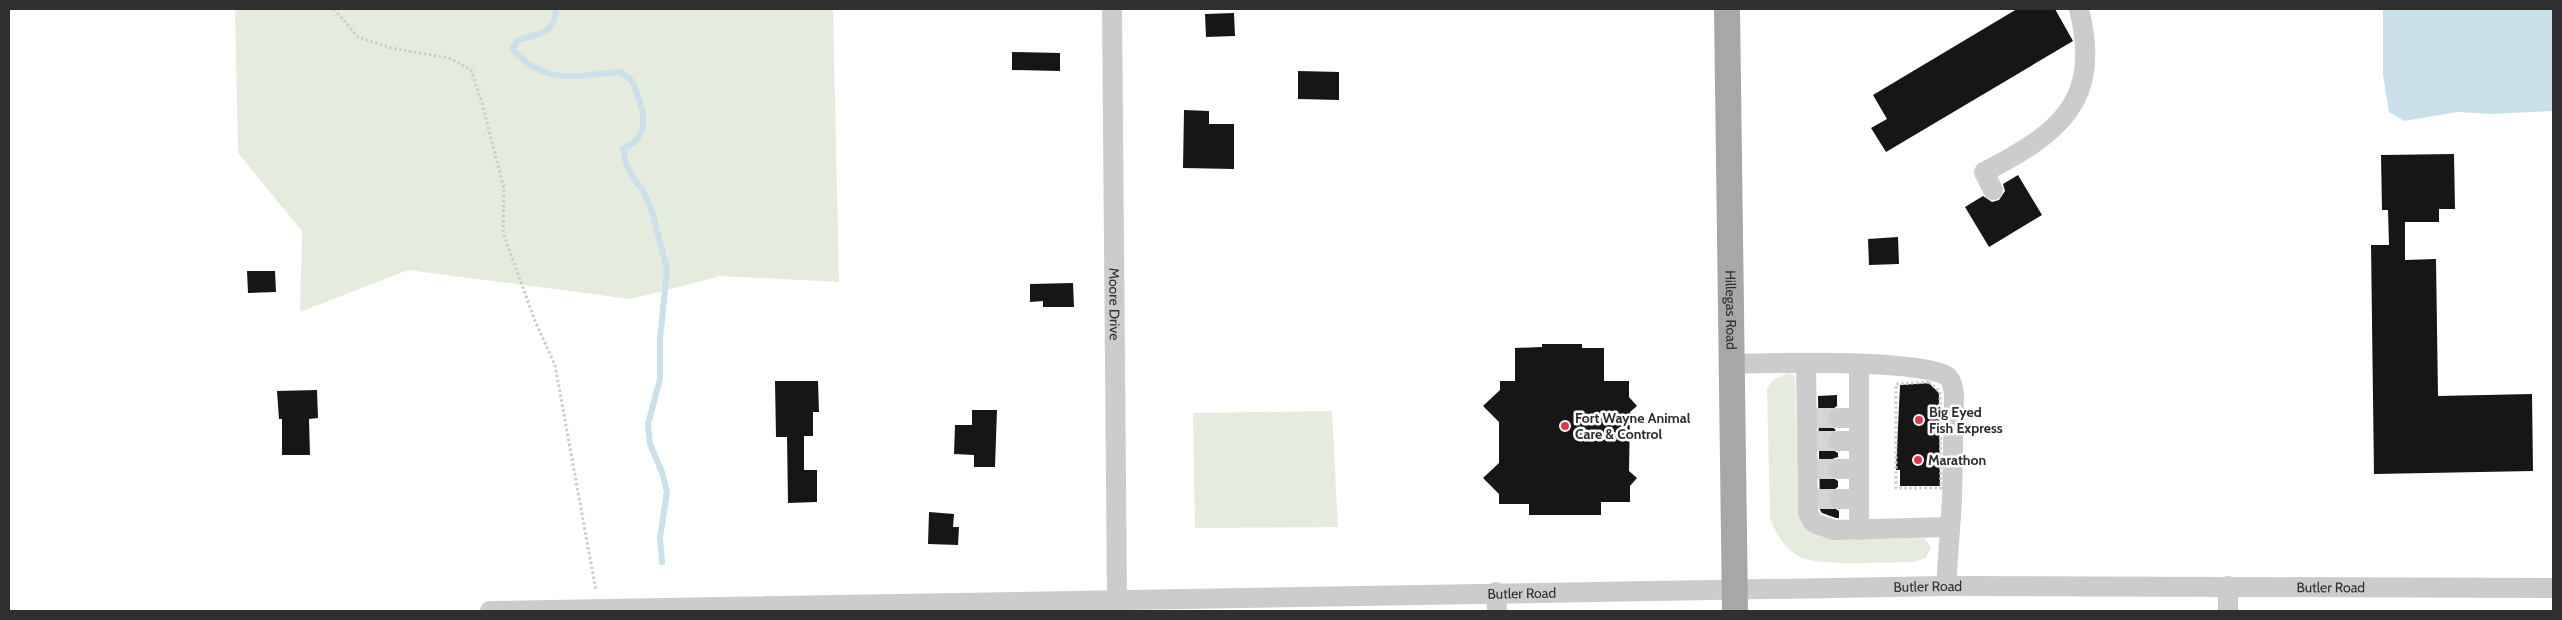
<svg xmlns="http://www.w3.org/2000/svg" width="2562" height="620" font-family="Cabin,sans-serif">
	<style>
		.green { fill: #e6ecdd }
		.water { fill: #cae1eb }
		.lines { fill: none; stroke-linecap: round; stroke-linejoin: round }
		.stream { stroke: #cae1eb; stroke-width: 6 }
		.building { fill: #161616 }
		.minor-tunnel { stroke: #d5d5d5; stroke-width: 20; stroke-dasharray: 20 10; stroke-linecap: butt }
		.path { stroke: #ccc; stroke-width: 3; stroke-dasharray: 2.5 2.5; stroke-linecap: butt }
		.minor { stroke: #ccc; stroke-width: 20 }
		.major { stroke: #a7a7a7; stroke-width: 26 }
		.poi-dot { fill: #e0374f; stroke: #fff; stroke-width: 2 }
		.labels { text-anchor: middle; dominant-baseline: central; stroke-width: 5; stroke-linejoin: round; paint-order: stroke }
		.street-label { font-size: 14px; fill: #2f2f2f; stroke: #fff }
		.poi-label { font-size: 14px; font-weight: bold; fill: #2f2f2f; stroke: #fff; text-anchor: start }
	</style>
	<rect width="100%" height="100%" fill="#fff"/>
	<!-- green -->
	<path class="green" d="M235 9H833L839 282 721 276 631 299 408 270 300 312 302 231 238 153Z
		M1787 373 1793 375 1795 378 1798 512 1835 539 1924 538 1931 547 1926 558 1914 562C1888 562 1820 567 1800 557 1784 548 1776 534 1770 518L1767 388 1772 381Z
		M1332 411 1338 527 1195 528 1193 413Z"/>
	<!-- water -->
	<path class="water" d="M2383 9H2553V111L2491 114 2458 112 2404 121 2389 112 2383 75Z"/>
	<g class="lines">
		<!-- stream -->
		<path class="stream" d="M556 9C555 35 538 34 518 40L512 49C547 87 575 75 621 72L633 82 643 112V129L636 141 623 149 626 164 635 181 643 190 652 211 667 270 660 339V379L648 424 650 444 662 472 667 492 660 538 662 562"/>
	</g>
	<!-- building -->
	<path class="building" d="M2017 9H2055L2073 41 1886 152 1871 128 1887 119 1873 95Z
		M1234 13 1235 36 1206 37 1205 14Z
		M1012 52 1060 53V71L1012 70Z
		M1298 71 1339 72V100L1298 99Z
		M1184 110 1209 111V124H1234V169L1183 168Z
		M2454 154 2455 209H2439V222H2405V260L2436 259 2438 396 2532 394 2533 471 2374 474 2371 245H2389L2388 210H2382L2381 155Z
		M2018 175 2042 215 1989 247 1965 207 1983 196 1992 202 1999 200 2005 191 2003 184Z
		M1898 237 1899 264 1869 265 1868 239Z
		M247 271H275L276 292 248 293Z
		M1073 283 1074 307H1043V301L1030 302V284Z
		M1542 344H1582V348H1604V381H1629V397L1637 406 1630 412 1629 471 1637 478 1630 486V502H1601V515H1529V504H1499V494L1483 478 1499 463V422L1483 406 1500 390V381H1515V348L1542 347Z
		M775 381H818L819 412H813V436H804V470H817V502L788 503 787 437H776Z
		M1929 383 1939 393 1940 486H1900V470H1896L1900 385Z
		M317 390 318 418 309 419 310 455H282V419H279L277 391Z
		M1837 395V406L1828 412 1826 418 1828 424 1836 430 1828 435 1826 441 1828 447 1838 453V457L1832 459 1826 469 1828 475 1838 481V487L1829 493 1827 499 1829 505 1839 511V518H1836L1822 513 1820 510 1818 396Z
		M972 410H997L995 467H974V455L954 454 955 425H972Z
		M929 512 954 514 953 527H959L958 545 928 544Z"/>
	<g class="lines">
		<!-- minor-tunnel -->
		<path class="minor-tunnel" d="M1816 418H1838
			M1816 441H1838
			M1816 469H1838
			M1817 499H1839"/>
		<!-- path -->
		<path class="path" d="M334 9 358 37 391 48 449 58 471 70 482 103 504 189 503 233 535 321 555 365 596 591
			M1929 382 1940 392 1941 488H1896V384Z"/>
		<!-- minor -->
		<g class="minor">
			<path id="s1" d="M1112 9 1117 599"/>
			<path d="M1993 190 1984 172C2060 133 2102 101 2079 9"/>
			<path d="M1806 363 1808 513 1814 523 1834 530 1950 527"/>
			<path d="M1731 364C1767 363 1927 359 1948 377 1953 382 1953 389 1954 395L1952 501 1946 586"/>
			<path d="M1859 365V530"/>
			<path d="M1838 418H1859"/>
			<path d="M1838 441H1859"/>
			<path d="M1838 469H1859"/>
			<path d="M1839 499H1859"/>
			<path d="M2228 586V611"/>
			<path d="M1496 592 1497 611"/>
			<path id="s2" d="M490 611 1946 586 2553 588"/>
		</g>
		<!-- major -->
		<path class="major" id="s3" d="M1727 9 1735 611"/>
	</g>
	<!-- markers -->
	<g class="poi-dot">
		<circle cx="1919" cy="420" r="5"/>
		<circle cx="1565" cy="426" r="5"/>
		<circle cx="1918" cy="460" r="5"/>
	</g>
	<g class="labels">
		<!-- street labels -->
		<g class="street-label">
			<text stroke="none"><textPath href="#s1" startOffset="295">Moore Drive</textPath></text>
			<text stroke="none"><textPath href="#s3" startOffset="301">Hillegas Road</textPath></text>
			<text stroke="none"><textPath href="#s2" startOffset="1438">Butler Road</textPath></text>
			<text stroke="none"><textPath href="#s2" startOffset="1841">Butler Road</textPath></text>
			<text stroke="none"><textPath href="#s2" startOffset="1032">Butler Road</textPath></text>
		</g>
		<!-- poi labels -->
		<g class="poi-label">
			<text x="1929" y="412">Big Eyed<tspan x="1929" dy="16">Fish Express</tspan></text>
			<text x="1575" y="418">Fort Wayne Animal<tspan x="1575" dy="16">Care &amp; Control</tspan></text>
			<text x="1928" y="460">Marathon</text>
		</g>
	</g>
	<!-- border -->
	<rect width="2562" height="620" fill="none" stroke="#2f2f2f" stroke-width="20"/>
</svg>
